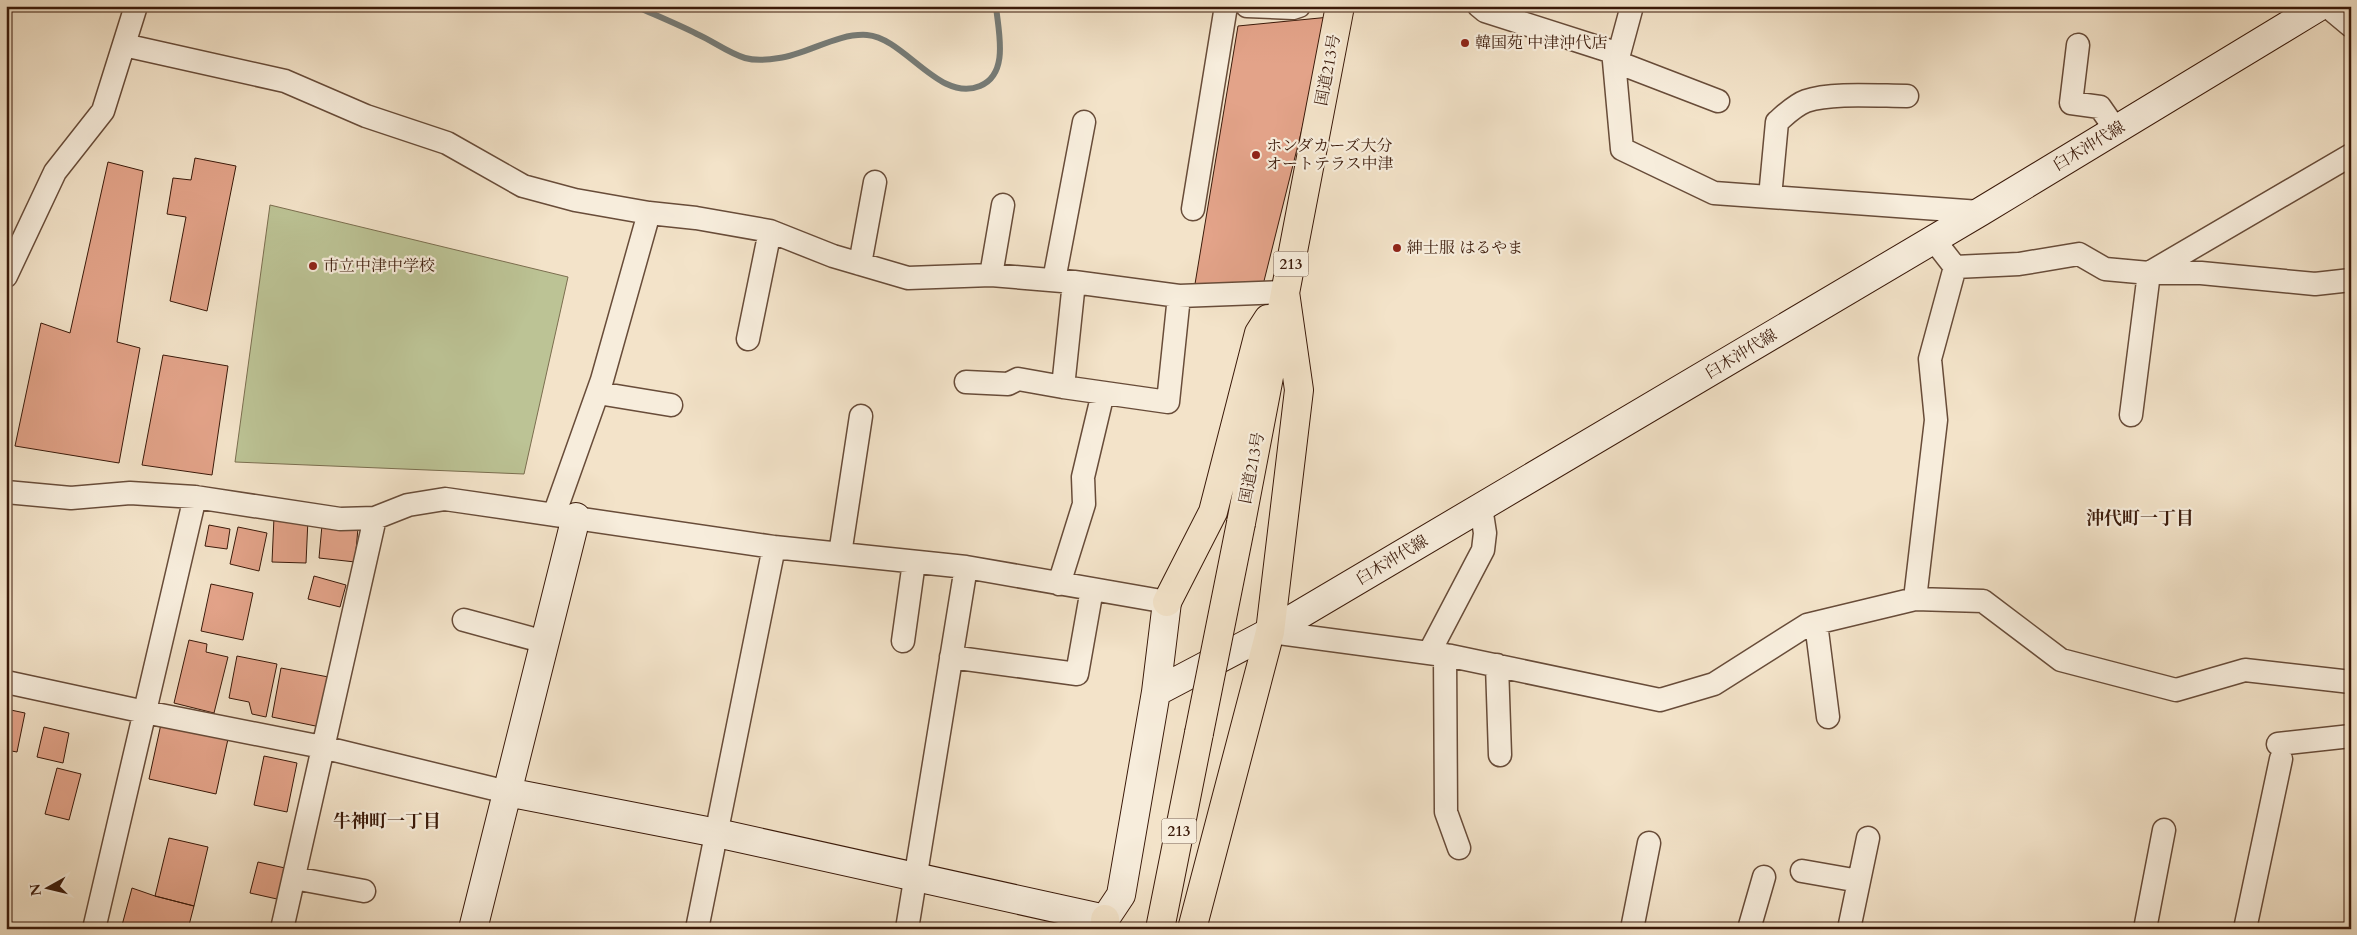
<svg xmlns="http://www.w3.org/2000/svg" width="2357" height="935" font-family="Cardo,'Noto Serif JP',serif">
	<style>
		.green { fill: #bcc395; stroke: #7b6e4f }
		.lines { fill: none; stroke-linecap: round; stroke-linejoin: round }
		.stream { stroke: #767b76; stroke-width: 6 }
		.building { fill: #e3a389; stroke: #3a1909 }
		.street-casing { stroke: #684c39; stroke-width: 25 }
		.secondary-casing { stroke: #3a1909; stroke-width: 30 }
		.highway-casing { stroke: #3a1909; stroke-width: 30 }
		.street { stroke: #f7eddc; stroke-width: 22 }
		.secondary { stroke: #f7eddc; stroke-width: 28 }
		.highway { stroke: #f3e3c9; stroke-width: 28 }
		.highway-bridge-casing { stroke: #3a1909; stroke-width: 30; stroke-linecap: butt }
		.highway-bridge { stroke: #f3e3c9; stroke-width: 28 }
		.poi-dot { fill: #8f2418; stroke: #f7eddc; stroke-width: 2 }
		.labels { text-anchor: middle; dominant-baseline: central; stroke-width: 4.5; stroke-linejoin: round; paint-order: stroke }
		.shield { fill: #f7eddc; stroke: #735948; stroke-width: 1 }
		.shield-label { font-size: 15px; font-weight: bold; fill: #3a1909 }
		.poi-label { font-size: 16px; fill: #3a1909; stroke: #f7eddc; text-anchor: start }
		.street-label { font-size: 16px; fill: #3a1909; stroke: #f7eddc }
		.neighbourhood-label { font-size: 18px; font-weight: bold; fill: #3a1909; stroke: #f7eddc }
	</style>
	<rect width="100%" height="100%" fill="#f3e3c9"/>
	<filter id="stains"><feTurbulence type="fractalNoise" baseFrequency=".004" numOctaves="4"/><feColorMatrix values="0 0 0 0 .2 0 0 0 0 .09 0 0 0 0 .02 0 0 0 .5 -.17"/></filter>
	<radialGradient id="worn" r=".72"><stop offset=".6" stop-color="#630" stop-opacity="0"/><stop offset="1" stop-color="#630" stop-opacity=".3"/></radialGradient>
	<!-- green -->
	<path class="green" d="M270 205 568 277 524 474 235 462Z"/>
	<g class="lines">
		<!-- stream -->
		<path class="stream" d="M635 6C655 15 677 24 697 34 713 41 728 53 745 58 756 61 767 60 779 58 808 54 837 33 867 35 905 38 939 103 980 86 1010 74 998 30 996 6"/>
	</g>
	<!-- building -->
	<path class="building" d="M1330 17 1263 285 1194 290 1238 26Z
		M195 158 236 166 207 311 170 301 186 217 167 214 173 178 191 180Z
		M108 162 143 171 117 342 140 348 119 463 15 446 41 323 70 333Z
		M163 355 228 366 212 475 142 465Z
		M274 517 308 519 306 563 272 562Z
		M209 525 230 529 227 549 205 546Z
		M322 525 358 528 355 562 319 558Z
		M238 527 267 533 259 571 230 564Z
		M314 576 346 585 340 607 308 599Z
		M211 584 253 593 243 640 201 631Z
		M189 640 207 644 206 652 228 657 214 713 174 703Z
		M237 656 277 664 266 717 252 714 249 702 229 698Z
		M281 668 339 679 330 729 272 717Z
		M6 709 25 713 17 752 6 750Z
		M161 724 228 739 216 794 149 779Z
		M44 727 69 733 63 763 37 757Z
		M264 756 297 763 287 812 254 805Z
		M57 768 81 774 69 820 45 814Z
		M169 838 208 847 194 906 155 896Z
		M258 862 285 868 277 899 250 893Z
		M132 888 155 896 194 906 188 929H121Z"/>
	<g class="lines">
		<!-- street casing -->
		<g class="street-casing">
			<path id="street" d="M1247 6 1293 8 1299 6
				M1479 6 1485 11 1619 54 1614 61 1622 149 1714 193 1980 212
				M2327 6 2351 26
				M124 45 285 81 366 116 447 143 523 186 575 200 649 213 696 218 770 231 833 256 908 278 991 275 1074 282 1179 296 1285 292
				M2078 45 2071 103 2100 107 2116 130
				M1619 54 1632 6
				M1614 61 1718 101
				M1770 197 1777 122C1785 115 1795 105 1806 101 1831 92 1880 96 1907 96
				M1193 209 1226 6
				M1934 240 1955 267 2019 264 2079 254 2105 269 2149 273H2201L2315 284 2351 280
				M860 264 875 182
				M991 275 1003 205
				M6 276 55 172 103 111 136 6
				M1054 280 1084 122
				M1074 282 1063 387 1168 402 1179 296
				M748 339 770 231
				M966 382 1008 384 1018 379 1063 387
				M598 393 671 405
				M2131 415 2149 273 2351 155
				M6 492 71 498 130 493 195 497 340 519 375 518 408 505 445 499 774 547 966 567 1167 602
				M554 515 602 380 649 213
				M840 554 861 416
				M1059 584 1084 504 1083 477 1103 393
				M1915 599 1936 420 1930 359 1955 267
				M464 620 545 642
				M1816 623 1828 717
				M1270 632 1451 656 1660 700 1714 684 1807 625 1915 599 1983 601 2061 660 2176 690 2245 670 2351 682
				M903 641 914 562
				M1429 653 1483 550 1485 533 1481 507
				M1445 655 1446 812 1459 848
				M951 657 1077 674 1092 589
				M1497 665 1500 755
				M6 682 145 712 322 747 507 792
				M2278 744 2351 736
				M1802 871 1859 881
				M294 878 364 891
				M94 929 195 497
				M282 929 375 518
				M697 929 774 547
				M907 929 966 567
				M1632 929 1649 843
				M1749 929 1764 877
				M1849 929 1868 838
				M2145 929 2164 830
				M2245 929 2281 759"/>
		</g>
		<!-- secondary casing -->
		<g class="secondary-casing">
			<path id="secondary" d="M1156 692 1270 632 1980 212 2320 6
				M507 792 717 833 1105 919 1121 895 1156 692 1167 602
				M473 929 576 517"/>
		</g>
		<!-- highway casing -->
		<g class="highway-casing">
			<path id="highway" d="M1241 523 1340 6
				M1167 602 1213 512 1259 333 1268 319
				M1105 919 1106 929
				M1160 929 1199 733
				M1192 929 1270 632 1299 390 1285 292"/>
		</g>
		<!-- street -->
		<use href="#street" class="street"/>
		<!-- secondary -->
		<use href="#secondary" class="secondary"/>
		<!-- highway -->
		<use href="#highway" class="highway"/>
		<!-- highway-bridge casing -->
		<g class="highway-bridge-casing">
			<path id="highway-bridge" d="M1199 733 1241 523"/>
		</g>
		<!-- highway-bridge -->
		<use href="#highway-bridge" class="highway-bridge"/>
	</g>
	<!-- markers -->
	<g class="poi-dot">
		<circle cx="1465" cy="43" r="5"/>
		<circle cx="1256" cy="155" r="5"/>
		<circle cx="1397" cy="248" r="5"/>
		<circle cx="313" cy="266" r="5"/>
	</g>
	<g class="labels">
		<!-- shield labels -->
		<g class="shield">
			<rect x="1273.5" y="251.5" width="35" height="25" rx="4"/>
			<rect x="1161.5" y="818.5" width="35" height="25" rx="4"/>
		</g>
		<g class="shield-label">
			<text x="1291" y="264">213</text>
			<text x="1179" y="831">213</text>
		</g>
		<!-- poi labels -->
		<g class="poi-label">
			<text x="1475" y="43">韓国苑 中津沖代店</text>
			<text x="1266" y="146">ホンダカーズ大分<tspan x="1266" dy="18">オートテラス中津</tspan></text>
			<text x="1407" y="248">紳士服 はるやま</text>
			<text x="323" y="266">市立中津中学校</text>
		</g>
		<!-- street labels -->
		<g class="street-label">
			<text transform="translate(1328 70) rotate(-79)">国道213号</text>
			<text transform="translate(2089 146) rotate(-31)">臼木沖代線</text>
			<text transform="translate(1741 354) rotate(-31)">臼木沖代線</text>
			<text transform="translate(1252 468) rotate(-79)">国道213号</text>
			<text transform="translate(1392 560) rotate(-31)">臼木沖代線</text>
		</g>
		<!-- neighbourhood labels -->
		<g class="neighbourhood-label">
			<text x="2140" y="518">沖代町一丁目</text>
			<text x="387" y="821">牛神町一丁目</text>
		</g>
	</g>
	<!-- margin -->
	<rect width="2357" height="935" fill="none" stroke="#f3e3c9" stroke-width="25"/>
	<rect x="8" y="8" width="2342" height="920" fill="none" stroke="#3a1909" stroke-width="2.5"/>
	<rect x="12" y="12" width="2332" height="910" fill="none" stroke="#3a1909"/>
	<!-- north arrow -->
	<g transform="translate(48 888) rotate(262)" stroke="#f7eddc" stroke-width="4" paint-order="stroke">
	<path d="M0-4L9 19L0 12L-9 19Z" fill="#3a1909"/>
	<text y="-8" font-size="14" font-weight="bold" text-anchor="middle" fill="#3a1909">N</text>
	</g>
	<rect width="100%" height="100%" filter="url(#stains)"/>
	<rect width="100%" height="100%" fill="url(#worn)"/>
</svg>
